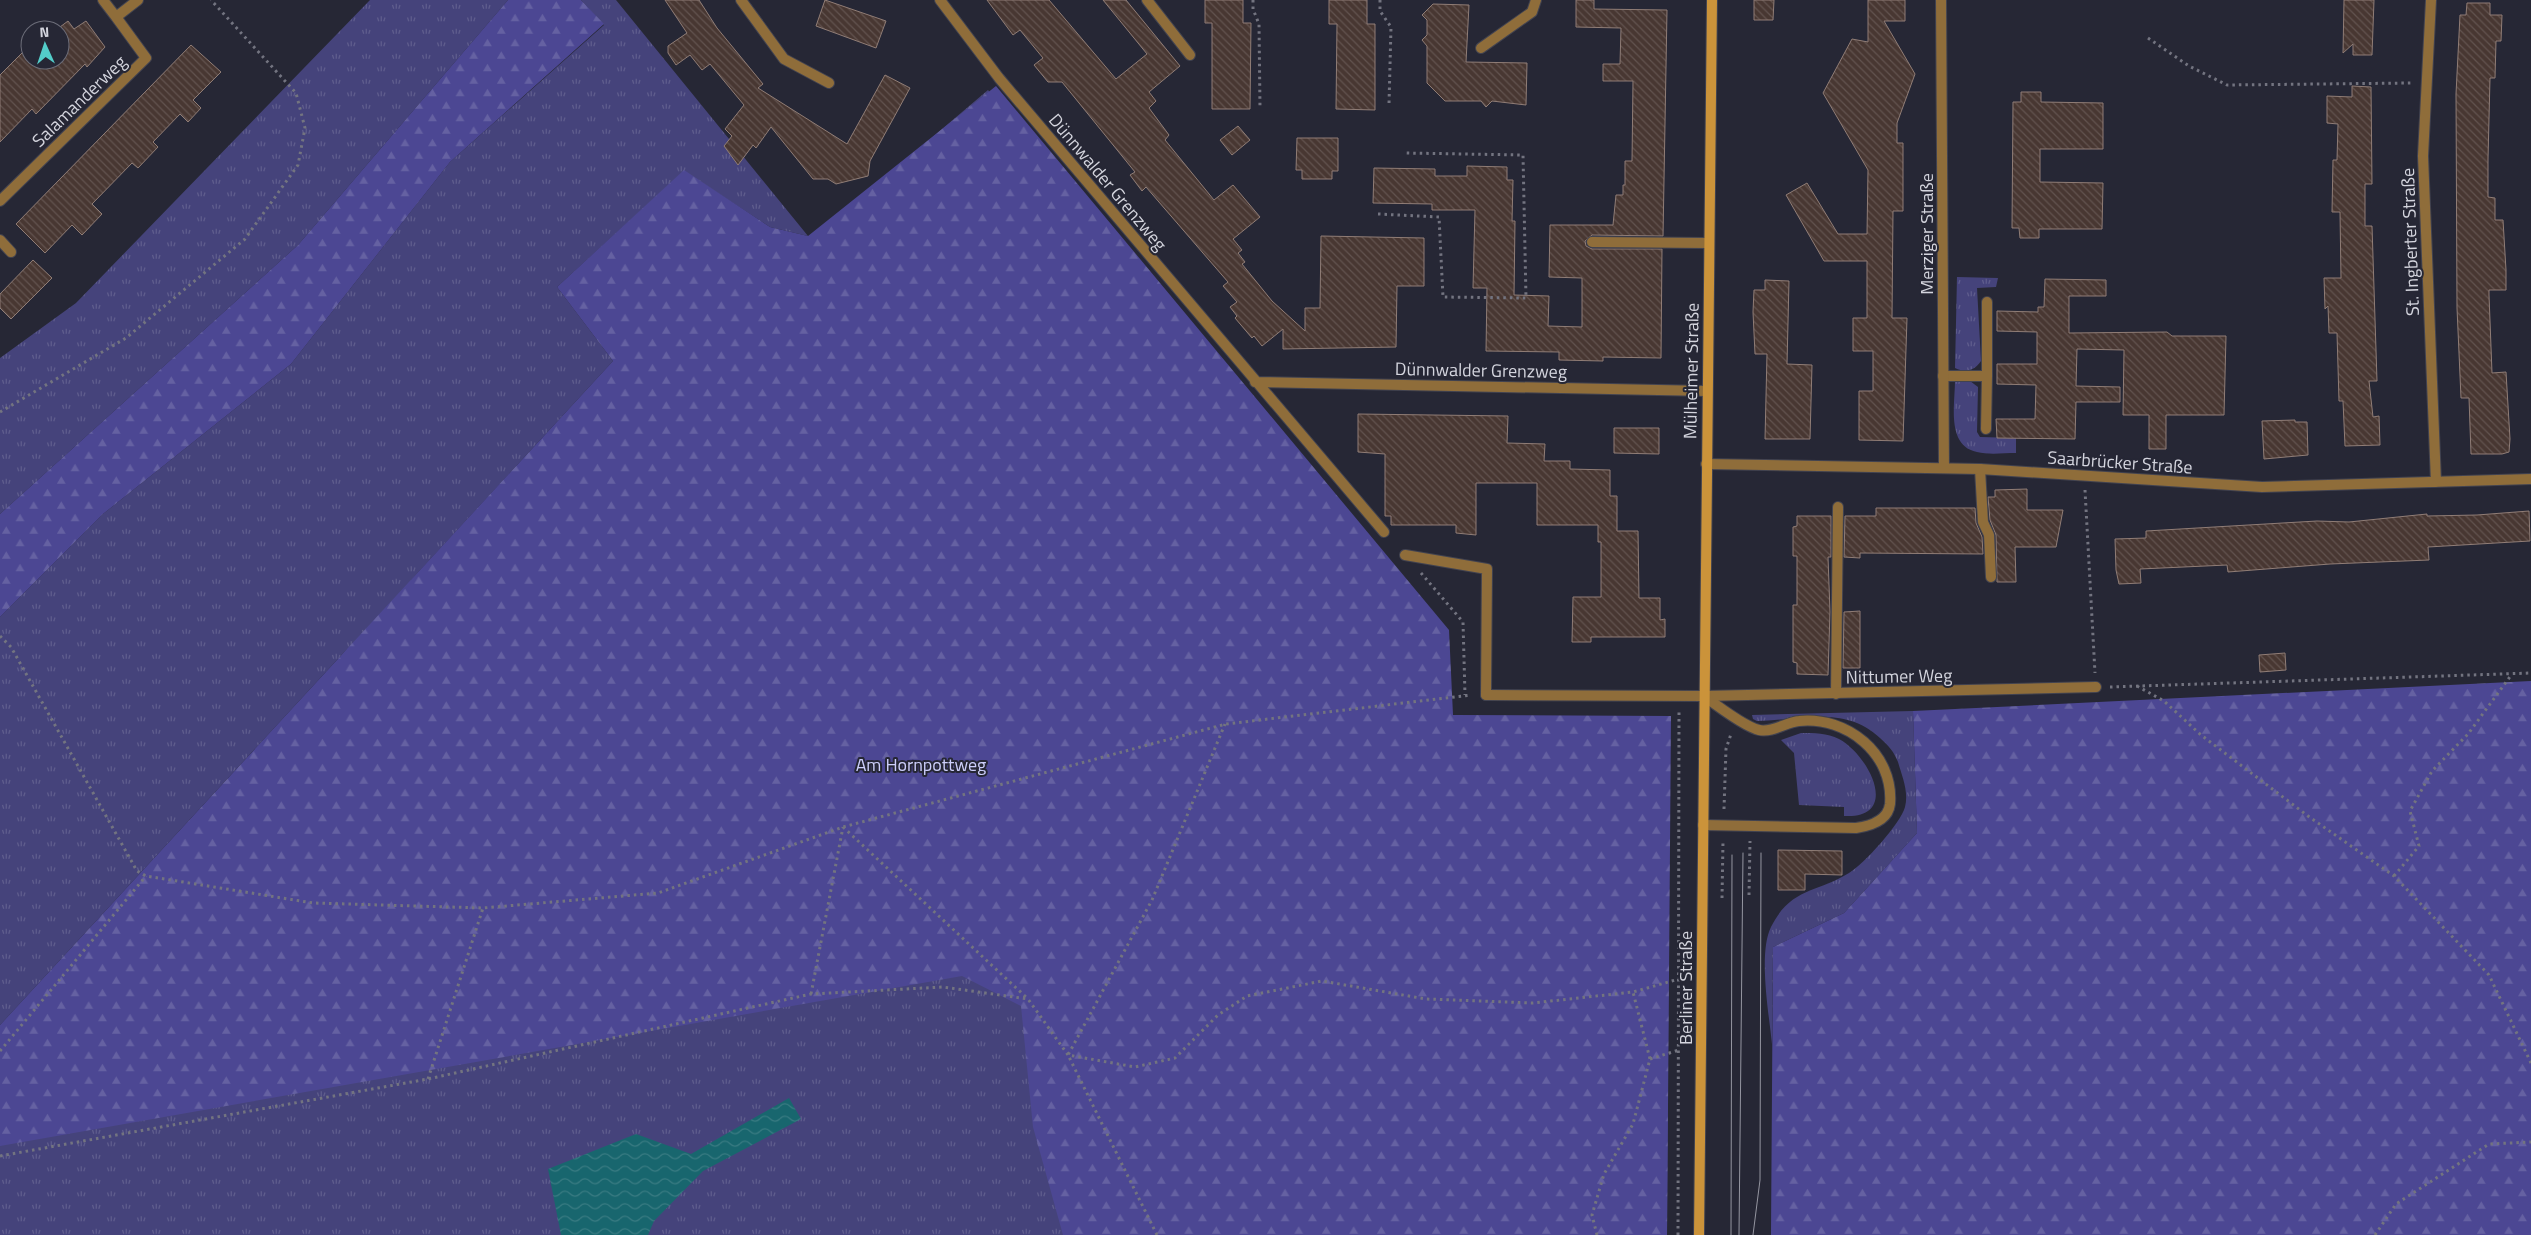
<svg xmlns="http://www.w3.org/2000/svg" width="2531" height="1235" font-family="'Titillium Web',sans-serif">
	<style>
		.grass { fill: url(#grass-tufts) }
		.forest { fill: url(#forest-firs) }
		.water { fill: url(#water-waves) }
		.building { fill: url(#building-back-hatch); stroke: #907d76 }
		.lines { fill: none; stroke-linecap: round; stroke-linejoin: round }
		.lane-casing { stroke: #424350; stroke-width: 12 }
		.street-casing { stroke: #424350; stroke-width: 12 }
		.secondary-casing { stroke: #424350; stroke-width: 12 }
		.path { stroke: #737480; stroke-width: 3; stroke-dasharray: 2.5 4; stroke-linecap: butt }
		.lane { stroke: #8f6d3a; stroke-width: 10 }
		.street { stroke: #8f6d3a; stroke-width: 10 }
		.secondary { stroke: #cb933a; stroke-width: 10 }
		.tram { stroke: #9596a1; stroke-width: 1 }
		.labels { text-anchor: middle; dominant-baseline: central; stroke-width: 4; stroke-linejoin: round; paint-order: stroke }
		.street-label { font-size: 18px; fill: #d4d5de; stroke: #262735 }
		.park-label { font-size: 18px; fill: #cdcffb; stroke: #262735 }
	</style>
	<defs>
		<pattern id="grass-tufts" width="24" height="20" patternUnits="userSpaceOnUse" patternTransform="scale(1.25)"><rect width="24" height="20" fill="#45437b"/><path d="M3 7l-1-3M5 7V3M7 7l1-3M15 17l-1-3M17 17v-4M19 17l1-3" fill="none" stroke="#5f5d8d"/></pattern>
		<pattern id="forest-firs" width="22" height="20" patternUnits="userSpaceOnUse" patternTransform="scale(1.25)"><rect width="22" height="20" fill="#4c4793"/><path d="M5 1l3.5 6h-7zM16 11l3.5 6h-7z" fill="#6561a2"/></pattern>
		<pattern id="water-waves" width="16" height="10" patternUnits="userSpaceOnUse" patternTransform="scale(1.25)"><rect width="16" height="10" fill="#18666e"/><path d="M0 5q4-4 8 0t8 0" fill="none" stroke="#397b82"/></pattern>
		<pattern id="building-back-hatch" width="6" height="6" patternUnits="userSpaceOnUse" patternTransform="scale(1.25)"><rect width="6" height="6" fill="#483732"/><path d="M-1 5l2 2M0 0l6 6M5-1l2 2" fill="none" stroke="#62534f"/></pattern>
	</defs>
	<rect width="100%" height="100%" fill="#262735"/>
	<!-- grass -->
	<path class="grass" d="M370 0H508L298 245 0 514V358L76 303Z
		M581 0H616L808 236 770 227 684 171 557 287 613 361 411 580 988 90 1344 522 1395 723 1670 716 1667 1235H0V1066L347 649 0 1025V617L103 514 291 364 450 162 604 25Z
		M1957 277 1998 278 1996 287 1977 288 1981 361C1974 371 1966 373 1955 368Z
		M1955 381H1970L1978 387 1977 432 1980 437 2016 438V453C2003 453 1989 455 1977 452 1946 446 1955 404 1955 381Z
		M1913 711 1917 833 1844 913 1773 947 1772 1044C1769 1014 1758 953 1771 927 1791 887 1817 893 1849 873 1864 864 1901 823 1905 807 1909 792 1902 776 1898 762 1894 752 1889 746 1880 738 1845 705 1801 720 1757 721L1753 719 1752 715Z
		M1801 733C1814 733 1827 733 1839 739 1870 756 1901 819 1844 816V807L1799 805 1794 753 1781 740Z"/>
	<!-- forest -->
	<path class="forest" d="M508 0H581L604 24 450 162 291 364 103 514 0 617V514L298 245Z
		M996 86 1449 630 1453 715 1671 716 1667 1235H1063L1033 1127 1021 1006 962 976 0 1146V1025L613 361 557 287 684 170 770 227 808 236Z
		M2531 681V1235H1771L1773 947 1844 913 1917 833 1913 711Z"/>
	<!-- water -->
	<path class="water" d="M789 1098 801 1119 703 1171 654 1221 648 1235H561L548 1169 636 1134 691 1154Z"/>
	<!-- building -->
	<path class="building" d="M665 0H699L717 28 763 84 758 88 847 144 885 75 910 88 870 161 868 176 836 184 828 179H813L771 127 756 148 753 145 738 165 724 146 732 136 725 129 744 105 710 64 702 70 690 55 676 65 668 53V46L687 33Z
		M825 0 886 21 876 48 816 26Z
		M987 0H1049L1116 79 1147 54 1103 0H1126L1180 66 1149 92 1156 101 1149 108 1169 135 1165 140 1214 200 1233 185 1260 217 1233 239 1242 250 1238 253 1245 262 1242 264 1272 301 1305 331V308H1320L1321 236 1424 238V286H1397L1396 347 1283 349V329L1262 346 1254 336 1252 338 1235 318 1237 316 1230 307 1237 302 1223 286 1228 282 1146 187 1142 191 1130 175 1135 172 1062 82H1048L1034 65 1043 58 1020 30 1013 35Z
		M1205 0H1243V23H1251L1250 109H1212V23H1205Z
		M1329 0H1367V24H1375V110L1336 109 1337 24H1329Z
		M1576 0H1594V9L1667 10 1663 236 1592 235 1585 241 1586 246 1592 249H1662L1661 358 1603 357V361L1559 360V352L1486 351 1487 288H1473L1475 210H1432V204L1373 203 1374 168 1435 169V176H1467V166L1507 167V180H1513L1512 221H1515L1514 295 1549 296 1548 326 1582 327V278L1549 277 1550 225H1613L1616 195H1623V185H1625V161H1632L1633 81H1603V64H1620L1621 28 1576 27Z
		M1754 0H1774L1773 20H1754Z
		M1868 0H1905V21H1884L1915 74 1897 123V143H1903V211H1893L1892 318H1907L1903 441 1859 440V391H1873V351H1853V318H1867V261H1824L1786 195 1807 183 1838 234H1867L1868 170 1823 93 1852 39 1868 42Z
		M2344 0H2374L2372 55H2353V44L2343 53Z
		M2467 3H2490V15H2502L2501 41H2496L2495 78H2490L2488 159V197L2495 198V220H2503L2506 270V290H2489V295L2492 373 2506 372 2510 439 2509 452 2502 454H2471L2469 398H2461L2457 308 2456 94 2460 15H2466Z
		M1433 4 1469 5 1466 62 1527 63 1526 105 1492 101 1486 107 1481 101H1445L1427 83V46L1422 40 1427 35V20L1422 15Z
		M68 21 74 29 86 21 105 47 87 67 85 64 36 114 32 109 0 142V75L28 47 30 49V60H60V30H56Z
		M191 45 221 72 193 100 201 108 188 122 180 114 153 142 158 147 138 168 132 163 92 204 102 214 82 235 72 225 45 253 16 224Z
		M2352 86 2371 87 2372 184H2365V226H2372L2377 381H2369L2373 417 2379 416 2380 445 2345 446 2343 401H2339L2337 333H2329L2328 306 2325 309 2324 278H2341L2340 212H2332L2333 160H2337L2338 124 2327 123V96L2352 97Z
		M2021 92H2041V102L2103 103V149H2040V182L2103 183 2102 229H2039V238H2020L2019 228H2012L2013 102H2021Z
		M1238 126 1250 140 1232 155 1220 140Z
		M1297 138H1338V171H1332V179H1302V170H1296Z
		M33 260 52 278 11 319 0 308V294Z
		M2045 279 2106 280V296H2069V333L2167 332 2172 336H2226L2224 415H2166V449H2149V415H2123L2124 350 2077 349 2076 386 2120 387V402H2076L2075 439 1997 438 1996 419H2035L2036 385 1997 384V364H2037V332L1997 331V311L2038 312V307H2044Z
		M1765 280 1789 281 1787 364 1812 365 1810 439H1765L1767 354H1755L1753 312 1754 290H1765Z
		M1358 414 1508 416 1507 443 1545 444 1544 461H1570V469L1610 470V496H1617V531H1638L1639 598H1660V620L1665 619V637H1591V642H1572L1573 597H1601V542H1598V525H1537V483H1476V535L1456 533V525H1391V516H1385V454L1358 452Z
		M2295 420V422H2307L2308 455 2264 459 2262 421Z
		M1614 428H1659V454L1614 453Z
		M2027 489V510H2063L2056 547H2015L2016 582H1997L1996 535 1990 520 1988 497H1995V490Z
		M1876 508H1975L1976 523 1982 537 1983 554 1860 553V558L1844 557 1845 516H1876Z
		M2529 511 2530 541 2428 547 2429 560 2330 564 2228 572 2227 565 2140 569 2141 583 2119 584 2116 570 2115 539 2146 538V531L2317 521 2349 522 2427 514V516L2477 515Z
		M1797 516H1831V557H1828L1830 612 1828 675 1797 674V663L1793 662V605H1797V556H1793V527L1797 526Z
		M1860 611V668H1843L1844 612Z
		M2285 653 2286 670 2260 672 2259 655Z
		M1778 850 1842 851V875L1805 874V890H1778Z"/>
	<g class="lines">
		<!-- lane casing -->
		<g class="lane-casing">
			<path id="lane" d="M1147 0 1190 55
				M1481 48 1532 12 1536 0
				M1592 242 1708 243
				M1943 376H1987V302
				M1986 429 1987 376
				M1980 469 1983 522 1989 535 1991 577
				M1405 555 1487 569 1486 695
				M1836 694 1838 507
				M1703 825 1856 828C1870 826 1888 821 1890 804 1894 754 1847 716 1799 721 1786 722 1773 733 1759 730 1745 727 1716 705 1704 696"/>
		</g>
		<!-- street casing -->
		<g class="street-casing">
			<path id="street" d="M103 0 116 17
				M741 0 784 59 829 83
				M940 0 999 78 1384 532
				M1941 0 1944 468
				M2431 0 2423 156 2436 482
				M0 201 146 58 116 17 138 0
				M0 240 11 252
				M1255 382 1707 391
				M1706 464 1980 469 2262 487 2531 479
				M1486 695 1704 696 2096 687"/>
		</g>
		<!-- secondary casing -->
		<g class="secondary-casing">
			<path id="secondary" d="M1699 1235 1712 0"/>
		</g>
		<!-- path -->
		<path class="path" d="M1253 0V9L1259 24 1260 108
			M1380 0V11L1391 27 1389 104
			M2148 38 2189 66 2227 85 2412 83
			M1378 214 1439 217 1443 297 1526 298 1523 155 1405 153
			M0 412 126 338 245 239 298 165 305 128 296 93 211 0
			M2085 490 2095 673
			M1421 573 1463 622 1465 695
			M0 636 11 647 137 871 146 876 313 903 483 908 658 893 843 827 1226 724 1471 695
			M2137 686 2164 701 2201 735 2308 816 2394 876 2489 975 2531 1063
			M2110 687 2531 673
			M1724 809 1726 749 1731 734
			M843 827 1027 998
			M2394 876 2419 846 2410 811 2432 771 2468 734 2512 674
			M1749 895 1750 841
			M1722 898 1723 841
			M811 994 843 827
			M0 1051 146 876
			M1650 1059 1679 1050
			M428 1079 483 908
			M0 1156 428 1079 811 994 943 987 1028 999 1068 1055 1135 1067 1175 1058 1218 1015 1247 996 1322 981 1426 999 1533 1003 1633 992 1679 979
			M1157 1235 1068 1055 1152 900 1225 724
			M1597 1235 1592 1215 1604 1174 1633 1124 1650 1059 1633 992
			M1678 1235 1679 711
			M2375 1235 2396 1204 2489 1144 2531 1142"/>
		<!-- lane -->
		<use href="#lane" class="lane"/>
		<!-- street -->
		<use href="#street" class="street"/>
		<!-- secondary -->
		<use href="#secondary" class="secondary"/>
		<!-- tram -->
		<path class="tram" d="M1731 1235 1732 855
			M1739 1235 1743 853
			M1753 1235 1760 1180 1761 853"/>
	</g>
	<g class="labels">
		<!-- street labels -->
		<g class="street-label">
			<text transform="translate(79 101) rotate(-44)">Salamanderweg</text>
			<text transform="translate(1108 182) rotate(50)">Dünnwalder Grenzweg</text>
			<text transform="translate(1926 234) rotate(-90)">Merziger Straße</text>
			<text transform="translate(2410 242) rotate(-92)">St. Ingberter Straße</text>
			<text transform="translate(1481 370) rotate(1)">Dünnwalder Grenzweg</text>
			<text transform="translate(1691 371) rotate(-89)">Mülheimer Straße</text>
			<text transform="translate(2120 462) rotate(4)">Saarbrücker Straße</text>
			<text transform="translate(1899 676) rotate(-1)">Nittumer Weg</text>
			<text transform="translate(1685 988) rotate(-90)">Berliner Straße</text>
		</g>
		<!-- park labels -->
		<g class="park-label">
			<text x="921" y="764">Am Hornpottweg</text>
		</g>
	</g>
	<!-- north arrow -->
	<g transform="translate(45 45) rotate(357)"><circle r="24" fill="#262735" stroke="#6c6d79"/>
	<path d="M0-4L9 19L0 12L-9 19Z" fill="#53cdca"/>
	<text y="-8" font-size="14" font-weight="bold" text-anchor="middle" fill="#d4d5de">N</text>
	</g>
</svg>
